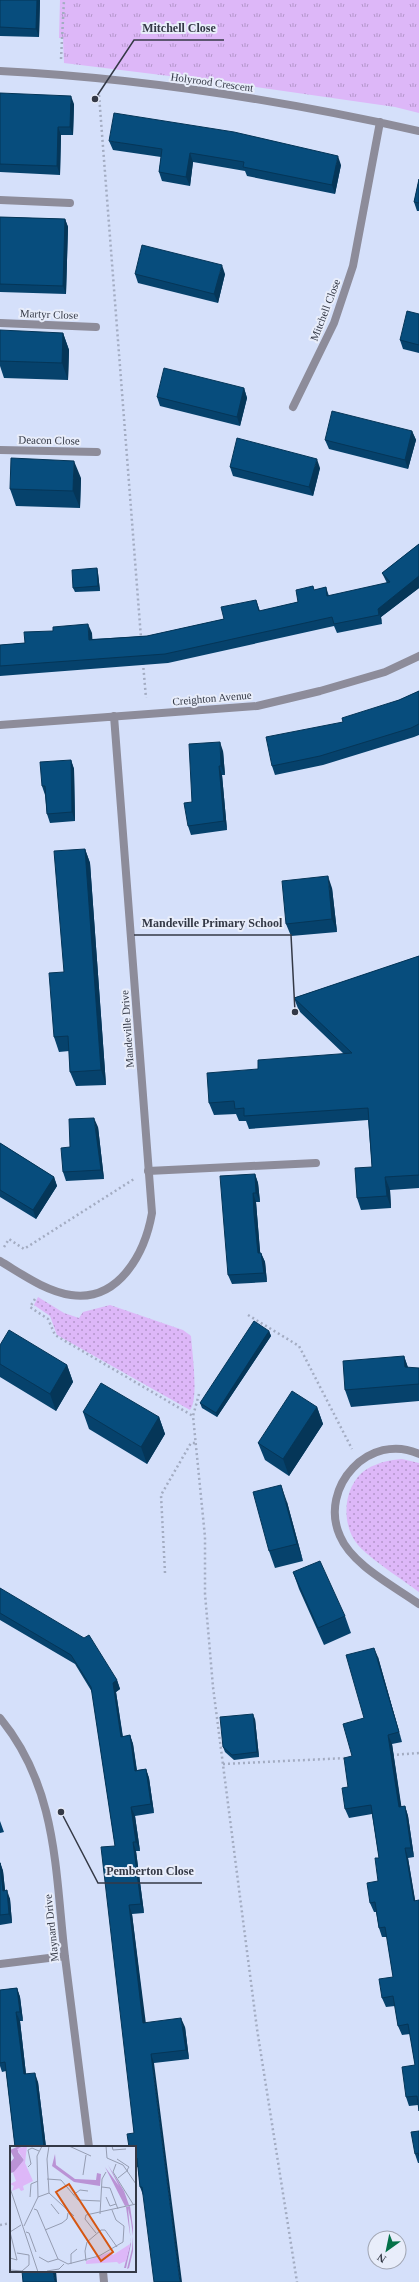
<svg xmlns="http://www.w3.org/2000/svg" width="419" height="2282" font-family="'Times New Roman',serif">
	<style>
		.grass { fill: url(#grass-dots) }
		.park { fill: url(#park-tufts) }
		.lines { fill: none; stroke-linecap: round; stroke-linejoin: round }
		.path { stroke: #a3acc2; stroke-width: 2.5; stroke-dasharray: 2 3; stroke-linecap: butt }
		.service { stroke: #8d8c9a; stroke-width: 8 }
		.minor { stroke: #8d8c9a; stroke-width: 8 }
		.wall { fill: #06426c }
		.shaded-wall { fill: #053658 }
		.building { fill: #074d7d; stroke: #053658 }
		.labels { text-anchor: middle; dominant-baseline: central; stroke-width: 4; stroke-linejoin: round; paint-order: stroke }
		.street-label { font-size: 11px; fill: #343946; stroke: #e8edfa }
		.inset-road { fill: none; stroke: #959db2; stroke-width: 1 }
		.view { fill: #d65612; fill-opacity: 0.15; stroke: #d65612; stroke-width: 2 }
		.inset-edge { fill: none; stroke: #343946; stroke-width: 2 }
		.leader { fill: none; stroke: #343946; stroke-width: 1.5 }
		.callout-dot { fill: #343946; stroke: #e8edfa; stroke-width: 1.5 }
		.callout-label { font-size: 12px; text-anchor: middle; font-weight: bold; fill: #343946; stroke: #e8edfa; stroke-width: 4; stroke-linejoin: round; paint-order: stroke }
	</style>
	<defs>
		<pattern id="grass-dots" width="8" height="8" patternUnits="userSpaceOnUse"><rect width="8" height="8" fill="#ddb7f8"/><path d="M2 2h.1M6 6h.1" fill="none" stroke="#b496cb" stroke-width="1.8" stroke-linecap="round"/></pattern>
		<pattern id="park-tufts" width="24" height="20" patternUnits="userSpaceOnUse"><rect width="24" height="20" fill="#ddb7f8"/><path d="M3 7l-1-3M5 7V3M7 7l1-3M15 17l-1-3M17 17v-4M19 17l1-3" fill="none" stroke="#b496cb"/></pattern>
	</defs>
	<rect width="100%" height="100%" fill="#d5e0fa"/>
	<!-- grass -->
	<path class="grass" d="M38 1297 64 1313 79 1318 83 1312 110 1305 183 1330 191 1336C192 1351 199 1400 190 1410L57 1335 50 1316 34 1305Z
		M402 1459 419 1463V1592C403 1580 370 1559 358 1545 340 1524 343 1484 367 1469 379 1462 390 1460 402 1459Z"/>
	<!-- park -->
	<path class="park" d="M60 0H419V113L395 107 234 84 64 63 63 38H59Z"/>
	<g class="lines">
		<!-- path -->
		<path class="path" d="M61 59 64 0
			M99 95 141 638
			M143 663 146 698
			M4 1247 9 1239 24 1249 134 1179
			M35 1299 30 1307 48 1319 55 1335 193 1416
			M248 1315 299 1346 352 1449
			M199 1394 193 1416 205 1537V1594L213 1687 257 2029 297 2282
			M165 1573 161 1495 191 1443H196
			M392 1755 419 1753
			M223 1764 347 1758
			M0 2225 11 2223"/>
		<!-- service -->
		<path class="service" d="M0 200 70 203
			M148 1171 316 1163"/>
		<!-- minor -->
		<path class="minor" d="M0 71C141 78 281 100 419 131
			M0 323 96 327
			M293 407 334 323 353 266 380 122
			M0 450 97 452
			M0 725 257 706 320 691 385 672 419 656
			M0 1261C22 1274 45 1291 71 1295 119 1302 145 1253 152 1213L114 716
			M419 1454C370 1431 318 1487 340 1536 352 1565 394 1586 419 1604
			M0 1718C58 1788 55 1872 65 1957 73 2021 81 2084 89 2147
			M0 1964 65 1956
			M103 2271 104 2282"/>
	</g>
	<!-- wall -->
	<path class="wall" d="M0 0H40L39 37 0 36Z
		M0 93 74 104 73 135H61L60 175 0 172Z
		M109 141 341 165 335 194 247 176 245 171 193 162 190 186 162 181 159 172 161 157 113 150Z
		M419 179V211H417L414 202Z
		M0 217 65 219 68 227 66 294 0 292Z
		M135 274H225L218 303 138 283Z
		M419 314V353L403 349 400 340Z
		M63 333 69 350 68 380 4 378 0 366V361Z
		M244 388 247 398 240 426 160 406 157 397Z
		M412 431 416 440 408 469 329 449 325 440Z
		M230 467 320 468 313 496 233 476Z
		M81 478 80 508 16 506 10 489Z
		M419 544V588L381 617 382 624 337 633 334 626 168 663 0 676V645L25 643 92 633V639L147 636 224 619 256 600 260 611 298 602 315 590 326 587 329 596 387 583 382 573Z
		M97 568 98 573 100 591 75 592 73 588Z
		M419 691V735L414 737 323 765 275 775 272 766 343 722 399 700Z
		M223 751 225 775H222L227 830 191 835 188 826 192 802Z
		M71 760 74 769 75 821 50 823 47 814 45 795 42 786Z
		M85 849 90 863 106 1085 76 1086 70 1072 69 1051 59 1052 54 1037 64 972Z
		M332 888 337 932 291 936 286 924Z
		M419 956V1188L390 1190 391 1208 361 1210 357 1198 372 1167 368 1120 249 1129 246 1121H239L236 1114 214 1115 209 1103 258 1069 344 1054 299 1011 294 998Z
		M98 1127 104 1179 66 1181 63 1172 70 1147Z
		M0 1143 54 1177 57 1186 36 1219 0 1197Z
		M255 1174 258 1183 260 1202H256L260 1253H261L265 1262 267 1282 232 1284 228 1275Z
		M269 1331 271 1336 217 1417 202 1408 200 1403Z
		M0 1345 67 1365 73 1382 56 1411 0 1377Z
		M404 1356 408 1368H419V1401L351 1407 345 1390Z
		M317 1407 323 1424 289 1476 265 1460 258 1443Z
		M83 1412 159 1417 165 1434 147 1464 89 1429Z
		M287 1502 303 1561 275 1568 269 1551Z
		M293 1572 345 1616 351 1633 324 1645 299 1589Z
		M0 1588 117 1680 120 1689 116 1692 123 1737 130 1735 133 1744 137 1770 146 1769 149 1778 154 1813 135 1816 140 1851H136L144 1913 132 1914 145 2023 185 2027 189 2059 154 2063 143 2195 140 2187 138 2167 135 2168 134 2133 115 1846 92 1692 75 1664 0 1620Z
		M378 1657 402 1742 392 1744 401 1807 405 1806 408 1816 414 1857 408 1858 415 1901 418 2105 409 2106 406 2097 415 2065 410 2034 402 2035 398 2026 395 2006 386 2007 382 1998 393 1977 387 1937H382L379 1928 376 1912H374L370 1903 378 1881 379 1858 372 1814 349 1818 345 1809 352 1756 364 1718Z
		M255 1719 259 1757 234 1760 225 1752 223 1747Z
		M0 1821 4 1832 0 1833Z
		M0 1862 3 1871 5 1890 10 1899 12 1923 0 1925Z
		M17 1988 20 1997 23 2021H20L26 2074 38 2082 46 2147H15L6 2071 2 2072 0 2066V1990Z
		M419 2131V2163H418L415 2154Z"/>
	<!-- shaded-wall -->
	<path class="shaded-wall" d="M37 0H40L39 37 36 29Z
		M71 96 74 104 73 135 70 127Z
		M58 127 61 135 60 175 57 166Z
		M190 153 193 162 190 186 186 177Z
		M338 156 341 165 335 194 332 185Z
		M65 219 68 227 66 294 63 286Z
		M222 265 225 274 218 303 214 294Z
		M63 333 69 350 68 380 62 363Z
		M244 388 247 398 240 426 237 417Z
		M412 431 416 440 408 469 405 460Z
		M317 459 320 468 313 496 309 487Z
		M74 461 81 478 80 508 73 491Z
		M97 568 98 573 100 591 98 586Z
		M419 576V588L381 617 382 624 378 609Z
		M88 624 92 633 93 648 89 640Z
		M220 742 223 751 225 775 221 766Z
		M71 760 74 769 75 821 72 812Z
		M219 766 222 775 227 830 224 821Z
		M85 849 90 863 106 1085 101 1070Z
		M328 876 332 888 337 932 332 919Z
		M94 1118 98 1127 104 1179 101 1170Z
		M255 1174 258 1183 260 1202 256 1193Z
		M54 1177 57 1186 36 1219 33 1210Z
		M385 1177 390 1190 391 1208 387 1196Z
		M253 1193 256 1202 261 1262 258 1253Z
		M261 1253 265 1262 267 1282 264 1273Z
		M269 1331 271 1336 217 1417 216 1413Z
		M404 1356 410 1373 405 1367Z
		M67 1365 73 1382 56 1411 50 1394Z
		M317 1407 323 1424 289 1476 283 1459Z
		M159 1417 165 1434 147 1464 141 1447Z
		M281 1485 287 1502 303 1561 297 1544Z
		M374 1648 378 1657 402 1742 399 1732Z
		M117 1680 120 1689 116 1692 124 1746 121 1737 113 1683Z
		M253 1714 255 1719 259 1757 257 1752Z
		M130 1735 133 1744 138 1780 135 1771Z
		M388 1735 392 1744 403 1817 399 1807Z
		M146 1769 149 1778 154 1813 151 1804Z
		M405 1806 408 1816 414 1857 411 1848Z
		M131 1807 135 1816 140 1851 136 1842Z
		M133 1842 136 1851 144 1913 141 1904Z
		M405 1848 408 1858 417 1911 414 1901Z
		M0 1862 3 1871 6 1900 3 1891Z
		M7 1890 10 1899 12 1923 9 1914Z
		M129 1905 132 1914 147 2032 143 2023Z
		M17 1988 20 1997 23 2021 20 2012Z
		M16 2012 20 2021 27 2083 24 2074Z
		M181 2018 185 2027 189 2059 186 2050Z
		M151 2054 154 2063 182 2282H180Z
		M35 2073 38 2082 46 2147H44Z
		M53 2271H56L57 2282H55Z"/>
	<!-- building -->
	<path class="building" d="M0 0H37L36 29 0 27Z
		M0 93 71 96 70 127H58L57 166 0 164Z
		M114 113 234 132 338 156 332 185 243 167 244 162 190 153 186 177 159 172 162 149 109 141Z
		M419 179V203L414 202Z
		M0 217 65 219 63 286 0 284Z
		M142 245 222 265 214 294 135 274Z
		M407 311 419 314V345L400 340Z
		M0 330 63 333 62 363 0 361Z
		M164 368 244 388 237 417 157 397Z
		M332 411 412 431 405 460 325 440Z
		M237 438 317 459 309 487 230 467Z
		M11 458 74 461 73 491 10 489Z
		M419 544V576L378 609 379 615 334 624 332 617 165 654 0 666V645L25 643 24 632 53 631V627L88 624 89 640 147 636 224 619 221 607 256 600 259 611 298 602 296 590 313 586 314 590 326 587 327 596 390 582 382 573Z
		M97 568 98 586 73 588 72 570Z
		M419 691V724L411 728 320 756 272 766 266 737 343 722 342 718 399 700Z
		M220 742 221 766H219L224 821 188 826 184 803 192 802 189 744Z
		M71 760 72 812 47 814 45 786H42L40 762Z
		M85 849 101 1070 70 1072 68 1036 54 1037 49 973 64 972 54 851Z
		M328 876 332 919 286 924 282 881Z
		M419 956V1175L385 1177 387 1196 357 1198 355 1168 372 1167 368 1108 244 1116V1108L235 1109 234 1101 209 1103 207 1073 258 1069V1060L352 1053 294 998Z
		M94 1118 101 1170 63 1172 61 1148 70 1147 69 1119Z
		M0 1143 54 1177 33 1210 0 1190Z
		M255 1174 256 1193H253L254 1214 258 1253H261L264 1273 228 1275 220 1176Z
		M254 1321 269 1331 216 1413 200 1403Z
		M9 1330 67 1365 50 1394 0 1364V1345Z
		M404 1356 405 1367 419 1368V1384L345 1390 343 1361Z
		M101 1383 159 1417 141 1447 83 1412Z
		M292 1391 317 1407 283 1459 258 1443Z
		M281 1485 297 1544 269 1551 253 1492Z
		M320 1561 345 1616 318 1628 293 1572Z
		M0 1588 84 1638 89 1635 117 1680 113 1683 121 1737 130 1735 135 1771 146 1769 151 1804 131 1807 136 1842H133L141 1904 129 1905 143 2023 181 2018 186 2050 151 2054 180 2282H154L142 2187H140L137 2158H135V2147H129L127 2134 134 2133 101 1847 115 1846 91 1687 71 1655 0 1613Z
		M374 1648 399 1732 388 1735 399 1807 405 1806 411 1848H405L414 1901 419 1900V2111L417 2096 406 2097 402 2067 415 2065 408 2024 398 2026 393 1996 382 1998 379 1979 393 1977 385 1927 379 1928 375 1902 370 1903 367 1883 378 1881 375 1858H379L371 1805 345 1809 342 1788 348 1787 344 1758 352 1756 343 1724 364 1718 346 1655Z
		M253 1714 257 1752 232 1755 223 1747 220 1717Z
		M0 1863 3 1891 7 1890 9 1914 0 1915Z
		M17 1988 20 2012H16L24 2074 35 2073 44 2147H15L5 2062 0 2063V1990Z
		M419 2131V2156L418 2153 415 2154 411 2132Z
		M22 2271H53L55 2282H23Z"/>
	<g class="labels">
		<!-- street labels -->
		<g class="street-label">
			<text transform="translate(212 82) rotate(8)">Holyrood Crescent</text>
			<text transform="translate(325 310) rotate(-69)">Mitchell Close</text>
			<text transform="translate(49 314) rotate(2)">Martyr Close</text>
			<text transform="translate(49 440) rotate(1)">Deacon Close</text>
			<text transform="translate(212 698) rotate(-5)">Creighton Avenue</text>
			<text transform="translate(127 1029) rotate(-94)">Mandeville Drive</text>
			<text transform="translate(51 1928) rotate(-96)">Maynard Drive</text>
		</g>
	</g>
	<!-- overview -->
	<g transform="translate(10 2146)">
		<rect width="126" height="126" fill="#d5e0fa"/>
		<path d="M9 0H15L9 2 8 6 14 14 5 26 0 27V17L4 12 0 4ZM45 8 46 19 65 33 86 34 87 27 91 28 90 40 64 36 42 20ZM98 19 114 45 119 59 115 60 95 21 109 40ZM120 60 123 81V105L119 122 117 123 122 103 123 90 121 75 118 62 121 98 116 122H114L121 95 116 61Z" fill="#ba93d5"/>
		<path d="M17 0 15 17 23 35 13 40 14 44 11 45 9 42 2 45 4 40 0 38 6 35 3 27 14 14 7 3ZM120 98 116 115 109 118 107 116 76 118V115L100 106 103 109Z" fill="#ddb7f8"/>
		<path class="inset-road" d="M39 0 37 13 39 47M59 0 81 10M96 0 97 12 113 19 126 38M102 0 103 4 116 3M107 13 119 21 117 24M106 18 103 26 123 58M18 21 21 18 18 4 22 2 29 5M73 29 76 9M108 32 118 24M37 33 51 34 68 54 90 55M92 41 100 42 108 63M0 42 28 126M39 47 64 70M63 49 70 44 78 45M20 51 21 38 28 35M28 51 27 10 32 0M96 51 100 60 106 58M41 58 49 68M24 63 27 64 48 113 58 118 89 110 113 96 114 80 106 74 102 64M90 68 92 33 96 26M14 80 28 51 39 47M35 84 52 77 57 73 58 67M0 86 11 79M16 86 19 87 26 106M86 87 75 73 76 69 126 58M29 111 38 116 48 113M0 112 7 114 0 86M76 115 75 105 77 96 91 84H95L107 101M61 118V108L67 103M0 124 12 125 19 119V109L7 107M37 125 49 123 54 118"/>
		<path class="view" d="M59 38 103 106 91 115 46 46Z"/>
		<rect width="126" height="126" class="inset-edge"/>
	</g>
	<!-- callouts -->
	<path class="leader" d="M95 99L134 40H224M295 1012L291 935H134M61 1812L98 1883H202"/>
	<g class="callout-dot">
		<circle cx="95" cy="99" r="4"/>
		<circle cx="295" cy="1012" r="4"/>
		<circle cx="61" cy="1812" r="4"/>
	</g>
	<g class="callout-label">
		<text x="179" y="32">Mitchell Close</text>
		<text x="212" y="927">Mandeville Primary School</text>
		<text x="150" y="1875">Pemberton Close</text>
	</g>
	<!-- north arrow -->
	<g transform="translate(387 2250) rotate(213)"><circle r="19" fill="#e8edfa" stroke="#a0a5b2"/>
	<path d="M0-3L7 15L0 10L-7 15Z" fill="#047149"/>
	<text y="-6" font-size="11" font-weight="bold" text-anchor="middle" fill="#343946">N</text>
	</g>
</svg>
